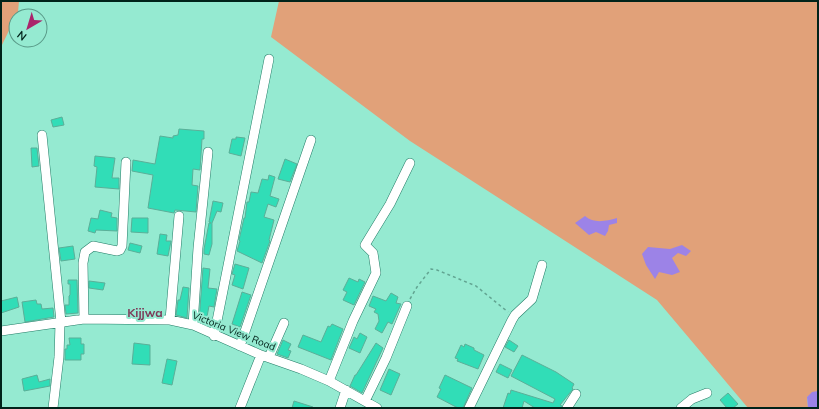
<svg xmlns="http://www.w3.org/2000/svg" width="819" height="409" font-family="Mulish,sans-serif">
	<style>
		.green { fill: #e1a179 }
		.water { fill: #9c83e7 }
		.building { fill: #31ddb7; stroke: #5baf98 }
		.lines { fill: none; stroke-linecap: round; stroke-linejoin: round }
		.minor-casing { stroke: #217c66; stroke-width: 10 }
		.path { stroke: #62a592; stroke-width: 1.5; stroke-dasharray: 3 3; stroke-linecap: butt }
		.minor { stroke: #fff; stroke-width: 9 }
		.labels { text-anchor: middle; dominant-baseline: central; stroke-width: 4; stroke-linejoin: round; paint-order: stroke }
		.street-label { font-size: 10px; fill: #00231a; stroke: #95ead1 }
		.quarter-label { font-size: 12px; font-weight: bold; fill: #7d3a58; stroke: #95ead1 }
	</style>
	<rect width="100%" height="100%" fill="#95ead1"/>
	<!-- green -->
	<path class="green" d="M1 1H19L18 12 1 47Z
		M279 1H818V391L807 397 808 408H748L657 300 410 141 271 37Z"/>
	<!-- water -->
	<path class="water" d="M585 216C594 224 606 221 617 218V223L609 225 608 231 605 236 596 232 589 235 575 223Z
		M682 245 691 251 686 256 678 253 672 258 680 272 672 275 659 272 655 279 646 265 642 254 648 247 670 249Z
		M818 391V408H808L807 397 812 392Z"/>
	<!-- building -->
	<path class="building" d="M62 117 64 125 53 127 51 120Z
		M179 129 204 131V139H202L200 170 193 169 192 185 198 186 196 212 175 210 174 213 148 208 153 175 132 171 133 160 155 164 160 136 173 138V136L178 135Z
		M236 137 245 138 241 156 229 153 232 139H236Z
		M31 148H37L39 166 32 167Z
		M95 156 115 158 112 178H119V189L95 187 97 167 94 166Z
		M285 159 297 164 290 182 278 179Z
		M269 175 275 177 270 196 279 199 276 207 268 204 264 217 274 220 269 240 270 241 262 263 237 251 240 241 239 240 244 218H245L247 202H249L251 192 258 193 262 179 268 180Z
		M213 201 223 203 221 212 217 211 212 223V244L209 255 204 254V249L209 223H211L209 222Z
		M100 210 112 213 111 217 117 218V231L96 230 95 233 88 231 91 218 98 219Z
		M132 218H148V233L131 232Z
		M160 234 167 235 166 241H171L168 256 157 254Z
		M130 243 142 246 140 253 128 250Z
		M73 246 75 259 61 261 59 248Z
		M235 264 249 268 243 289 232 285 235 275 232 274Z
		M203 268 210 269 208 288 217 289 214 307 209 306 206 322 199 321Z
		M349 278 358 282 359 279 365 282 354 305 343 300 347 292 343 290Z
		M68 280H77L78 313 66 314 65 305H69V296L70 295V284H68Z
		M89 281 105 283 103 290 89 288Z
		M183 287 189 288 187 318 176 315 178 300H180Z
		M242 292 251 295 240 327 232 324Z
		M391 293 398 297 396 303 401 304 392 324 388 322 382 333 375 329 379 321 378 314 374 312 376 309 369 306 373 296 386 301Z
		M17 297 19 307 1 313V301Z
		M36 300 37 304H41L42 309 53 308 54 317 25 322 22 302Z
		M332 324 343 329 331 360 298 347 303 335 321 342 328 326 330 327Z
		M360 333 367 337 360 353 349 348 354 337 357 339Z
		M69 338H81V344H84V354H81V360H65V349H67V345H70Z
		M283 340 291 344 288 350 291 351 288 358 277 354Z
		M509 340 518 346 514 352 505 347Z
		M134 343 150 345V365L132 364Z
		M376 343 383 348 362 393 350 386 355 375H356Z
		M465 344 474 348V350L484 355 478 369 457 361 458 359 455 358 461 345 464 347Z
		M522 355 556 372 574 384 572 388 573 389 560 405 562 406 561 408H535L524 401 522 408H503L508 393 510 394 511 390 553 403 555 399 511 376Z
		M167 359 177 361 172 385 162 383Z
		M500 364 512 370 508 378 496 372Z
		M389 369 400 374 391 395 380 390Z
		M37 375 39 382 50 379V386L24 391 22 379Z
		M445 375 472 388 463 408H458L437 397 441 389 439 388Z
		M728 393 738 404 733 408H727L720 400Z
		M294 401 313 407V408H292Z"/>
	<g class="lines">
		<!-- minor casing -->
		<g class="minor-casing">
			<path id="minor" d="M42 135 61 322
				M84 319 83 263 85 252 93 246 117 251 120 250 122 246 126 162
				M170 320 179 216
				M193 325 198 248 208 152
				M1 331 84 319 170 320 193 325 261 355 301 369 329 381 377 408
				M214 336 269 59
				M240 346 311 140
				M269 357 284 323
				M329 381 353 321 376 273 373 253 365 245 390 204 410 163
				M365 401 386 358 407 306
				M53 408 59 357 60 323
				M240 408 261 355
				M340 408 346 390
				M469 408 512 320 515 315 532 299 542 265
				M567 408 576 394
				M681 408 692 399 707 393"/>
		</g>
		<!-- path -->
		<path class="path" d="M410 299 417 287 431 269 437 270 476 286 508 312"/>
		<!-- minor -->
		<use href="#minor" class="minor"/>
	</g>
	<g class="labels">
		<!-- street labels -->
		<g class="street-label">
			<text transform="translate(234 331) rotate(22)">Victoria View Road</text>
		</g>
		<!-- quarter labels -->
		<g class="quarter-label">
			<text x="145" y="312">Kijjwa</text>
		</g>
	</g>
	<!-- border -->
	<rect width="819" height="409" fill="none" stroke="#00231a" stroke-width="4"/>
	<!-- north arrow -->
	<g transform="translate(28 28) rotate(218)"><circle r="19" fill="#95ead1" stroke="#599a88"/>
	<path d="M0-3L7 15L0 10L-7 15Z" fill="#aa246b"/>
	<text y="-6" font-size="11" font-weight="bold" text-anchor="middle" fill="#00231a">N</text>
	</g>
</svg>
